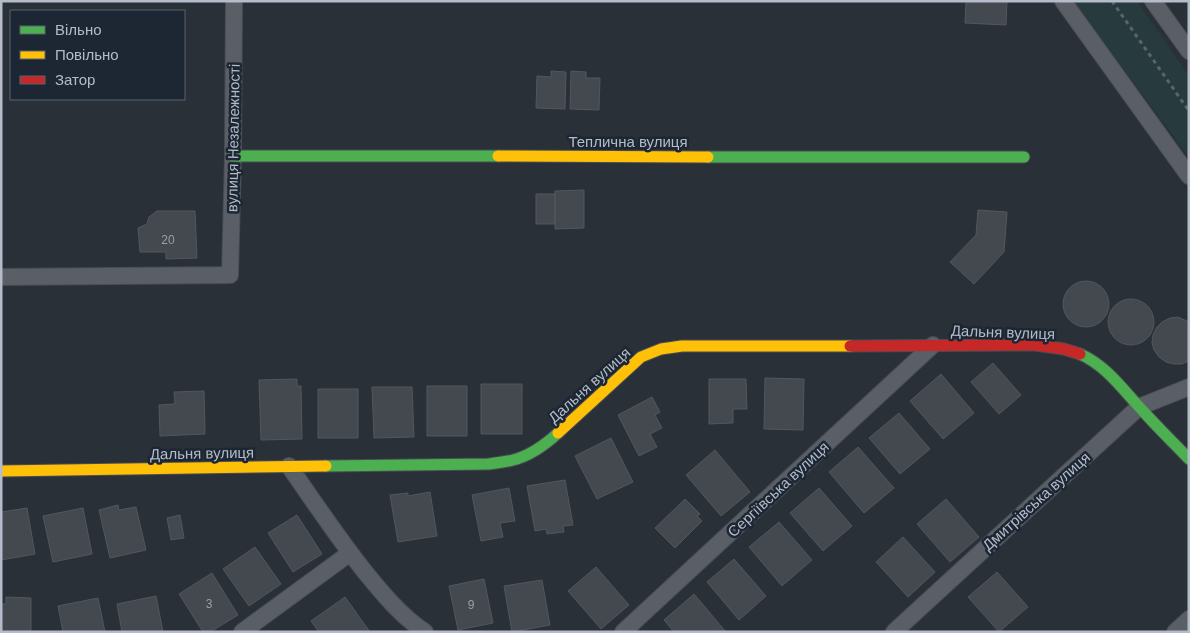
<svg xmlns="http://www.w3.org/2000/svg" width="1190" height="633" font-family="Helvetica,sans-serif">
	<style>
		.green { fill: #273a3e }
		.building { fill: #444950; stroke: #52575f }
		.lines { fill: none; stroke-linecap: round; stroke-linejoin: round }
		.street-casing { stroke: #484c53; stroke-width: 18 }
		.fast-casing { stroke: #484c53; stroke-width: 13 }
		.slow-casing { stroke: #484c53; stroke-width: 13 }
		.jam-casing { stroke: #484c53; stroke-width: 13 }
		.path { stroke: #5d636a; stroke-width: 3; stroke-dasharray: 4 4; stroke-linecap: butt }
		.street { stroke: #5a5e66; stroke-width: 16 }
		.fast { stroke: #4caf50; stroke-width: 11 }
		.slow { stroke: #ffc107; stroke-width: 11 }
		.jam { stroke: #c62828; stroke-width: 11 }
		.labels { text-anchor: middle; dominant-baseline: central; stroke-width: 5; stroke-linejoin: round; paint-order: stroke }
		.number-label { font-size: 12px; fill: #989fab }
		.street-label { font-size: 15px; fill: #b4bcc9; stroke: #1d2633 }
	</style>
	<rect width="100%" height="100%" fill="#2a3038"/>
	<!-- green -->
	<path class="green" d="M1073 1H1137L1189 76V157Z"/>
	<!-- building -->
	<path class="building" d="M966 1H1007L1006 25 965 23Z
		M551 71 566 72 565 109 536 108 537 76 551 77Z
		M571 71 586 72V78H600L599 110 570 109Z
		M584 190V228L555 229V191Z
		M536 194H555V224H536Z
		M978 210 1007 212 1004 252 974 284 950 262 976 235Z
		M157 211H195L197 258 166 259V252H140L138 228 147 224 149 217Z
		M1063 304a23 23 0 1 1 46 0a23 23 0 1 1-46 0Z
		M1108 322a23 23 0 1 1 46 0a23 23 0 1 1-46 0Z
		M1178 317 1189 322V361L1182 364H1174L1166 362 1159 357 1154 350 1152 343 1153 335 1157 327 1162 322 1170 318Z
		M993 363 1021 395 999 414 971 382Z
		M941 374 974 413 943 439 910 401Z
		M765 378 804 379 803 430 764 429Z
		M297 379V386H301L302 439 261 440 259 380Z
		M709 379H746L747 409H733V423L709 424Z
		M481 384H522V434H481Z
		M427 386H467V436H427Z
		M372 387H412L414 437 374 438Z
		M318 389H358V438H318Z
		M204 391 205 434 160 436 159 405 175 404 174 392Z
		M652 397 660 412 655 415 662 428 650 434 657 447 639 456 618 415Z
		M899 413 930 449 900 474 869 438Z
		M611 438 633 482 597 499 575 456Z
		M858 447 894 488 864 513 829 472Z
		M715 450 750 492 721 516 686 475Z
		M565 480 573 525 563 526 564 532 547 534 546 529 535 531 527 486Z
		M509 488 515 521 500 523 503 537 481 541 472 495Z
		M819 488 852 526 823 551 790 513Z
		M430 492 437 536 398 542 390 495 408 493V496Z
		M685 499 700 514 697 516 702 521 675 548 655 528Z
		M946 499 979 537 950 562 917 524Z
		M118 505 119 510 136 507 146 550 110 558 99 510Z
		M27 508 35 554 1 560V512Z
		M83 508 92 554 53 562 43 516Z
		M180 515 184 538 171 540 167 518Z
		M297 515 322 554 293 572 268 533Z
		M779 522 812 560 782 586 749 547Z
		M903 537 935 572 908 597 876 562Z
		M255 547 281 584 249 606 223 569Z
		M734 559 766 596 739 620 707 582Z
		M596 567 629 605 601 629 568 591Z
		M997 572 1028 607 999 632 968 597Z
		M212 573 238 615 210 632H203L179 594Z
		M484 579 493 623 458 630 449 586Z
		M542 580 550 625 512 632 504 586Z
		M694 594 726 632H674L664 620Z
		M156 596 163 632H122L117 604Z
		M6 597 31 598V632H1V604H6Z
		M345 597 370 632H319L311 621Z
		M98 598 105 632H63L58 606Z"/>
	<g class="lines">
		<!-- street casing -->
		<g class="street-casing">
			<path id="street" d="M1063 1 1189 176
				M1153 1 1189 51
				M1 277 230 275 233 156 234 1
				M289 466C314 502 338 538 365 572 383 594 401 616 425 632
				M242 632 350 553
				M623 632 933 345
				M894 632 1139 407 1189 387
				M1175 632 1189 619"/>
		</g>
		<!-- fast casing -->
		<g class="fast-casing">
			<path id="fast" d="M233 156H498
				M708 157H1024
				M1080 354C1107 366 1123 390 1143 411 1158 428 1174 443 1189 459
				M326 466 488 464C496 463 505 462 513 460 529 456 546 444 558 433"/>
		</g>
		<!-- slow casing -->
		<g class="slow-casing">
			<path id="slow" d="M498 156 708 157
				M558 433 641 357 661 349 682 346H850
				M1 471 326 466"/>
		</g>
		<!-- jam casing -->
		<g class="jam-casing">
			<path id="jam" d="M850 346 1035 345 1064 349 1080 354"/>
		</g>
		<!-- path -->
		<path class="path" d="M1112 1 1189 111"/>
		<!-- street -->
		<use href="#street" class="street"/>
		<!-- fast -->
		<use href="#fast" class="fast"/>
		<!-- slow -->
		<use href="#slow" class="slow"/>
		<!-- jam -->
		<use href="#jam" class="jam"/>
	</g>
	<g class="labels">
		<!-- number labels -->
		<g class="number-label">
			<text x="168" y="240">20</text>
			<text x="209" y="604">3</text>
			<text x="471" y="605">9</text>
		</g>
		<!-- street labels -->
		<g class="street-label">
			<text transform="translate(233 138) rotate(-89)">вулиця Незалежності</text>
			<text x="628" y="141">Теплична вулиця</text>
			<text transform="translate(1003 332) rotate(2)">Дальня вулиця</text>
			<text transform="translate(589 385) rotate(-42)">Дальня вулиця</text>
			<text transform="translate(202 453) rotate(-1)">Дальня вулиця</text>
			<text transform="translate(778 489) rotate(-43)">Сергіївська вулиця</text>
			<text transform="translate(1036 501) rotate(-42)">Дмитрівська вулиця</text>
		</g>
	</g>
	<!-- border -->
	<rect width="1190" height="633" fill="none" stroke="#b4bcc9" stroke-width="5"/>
	<!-- legend -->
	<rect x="10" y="10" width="175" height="90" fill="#1d2633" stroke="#59626f"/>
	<rect x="20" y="26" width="25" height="8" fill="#4caf50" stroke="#59626f"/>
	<text x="55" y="35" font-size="15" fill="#b4bcc9">Вільно</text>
	<rect x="20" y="51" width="25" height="8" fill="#ffc107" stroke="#59626f"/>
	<text x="55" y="60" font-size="15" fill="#b4bcc9">Повільно</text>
	<rect x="20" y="76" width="25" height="8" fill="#c62828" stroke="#59626f"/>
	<text x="55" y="85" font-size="15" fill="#b4bcc9">Затор</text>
</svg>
